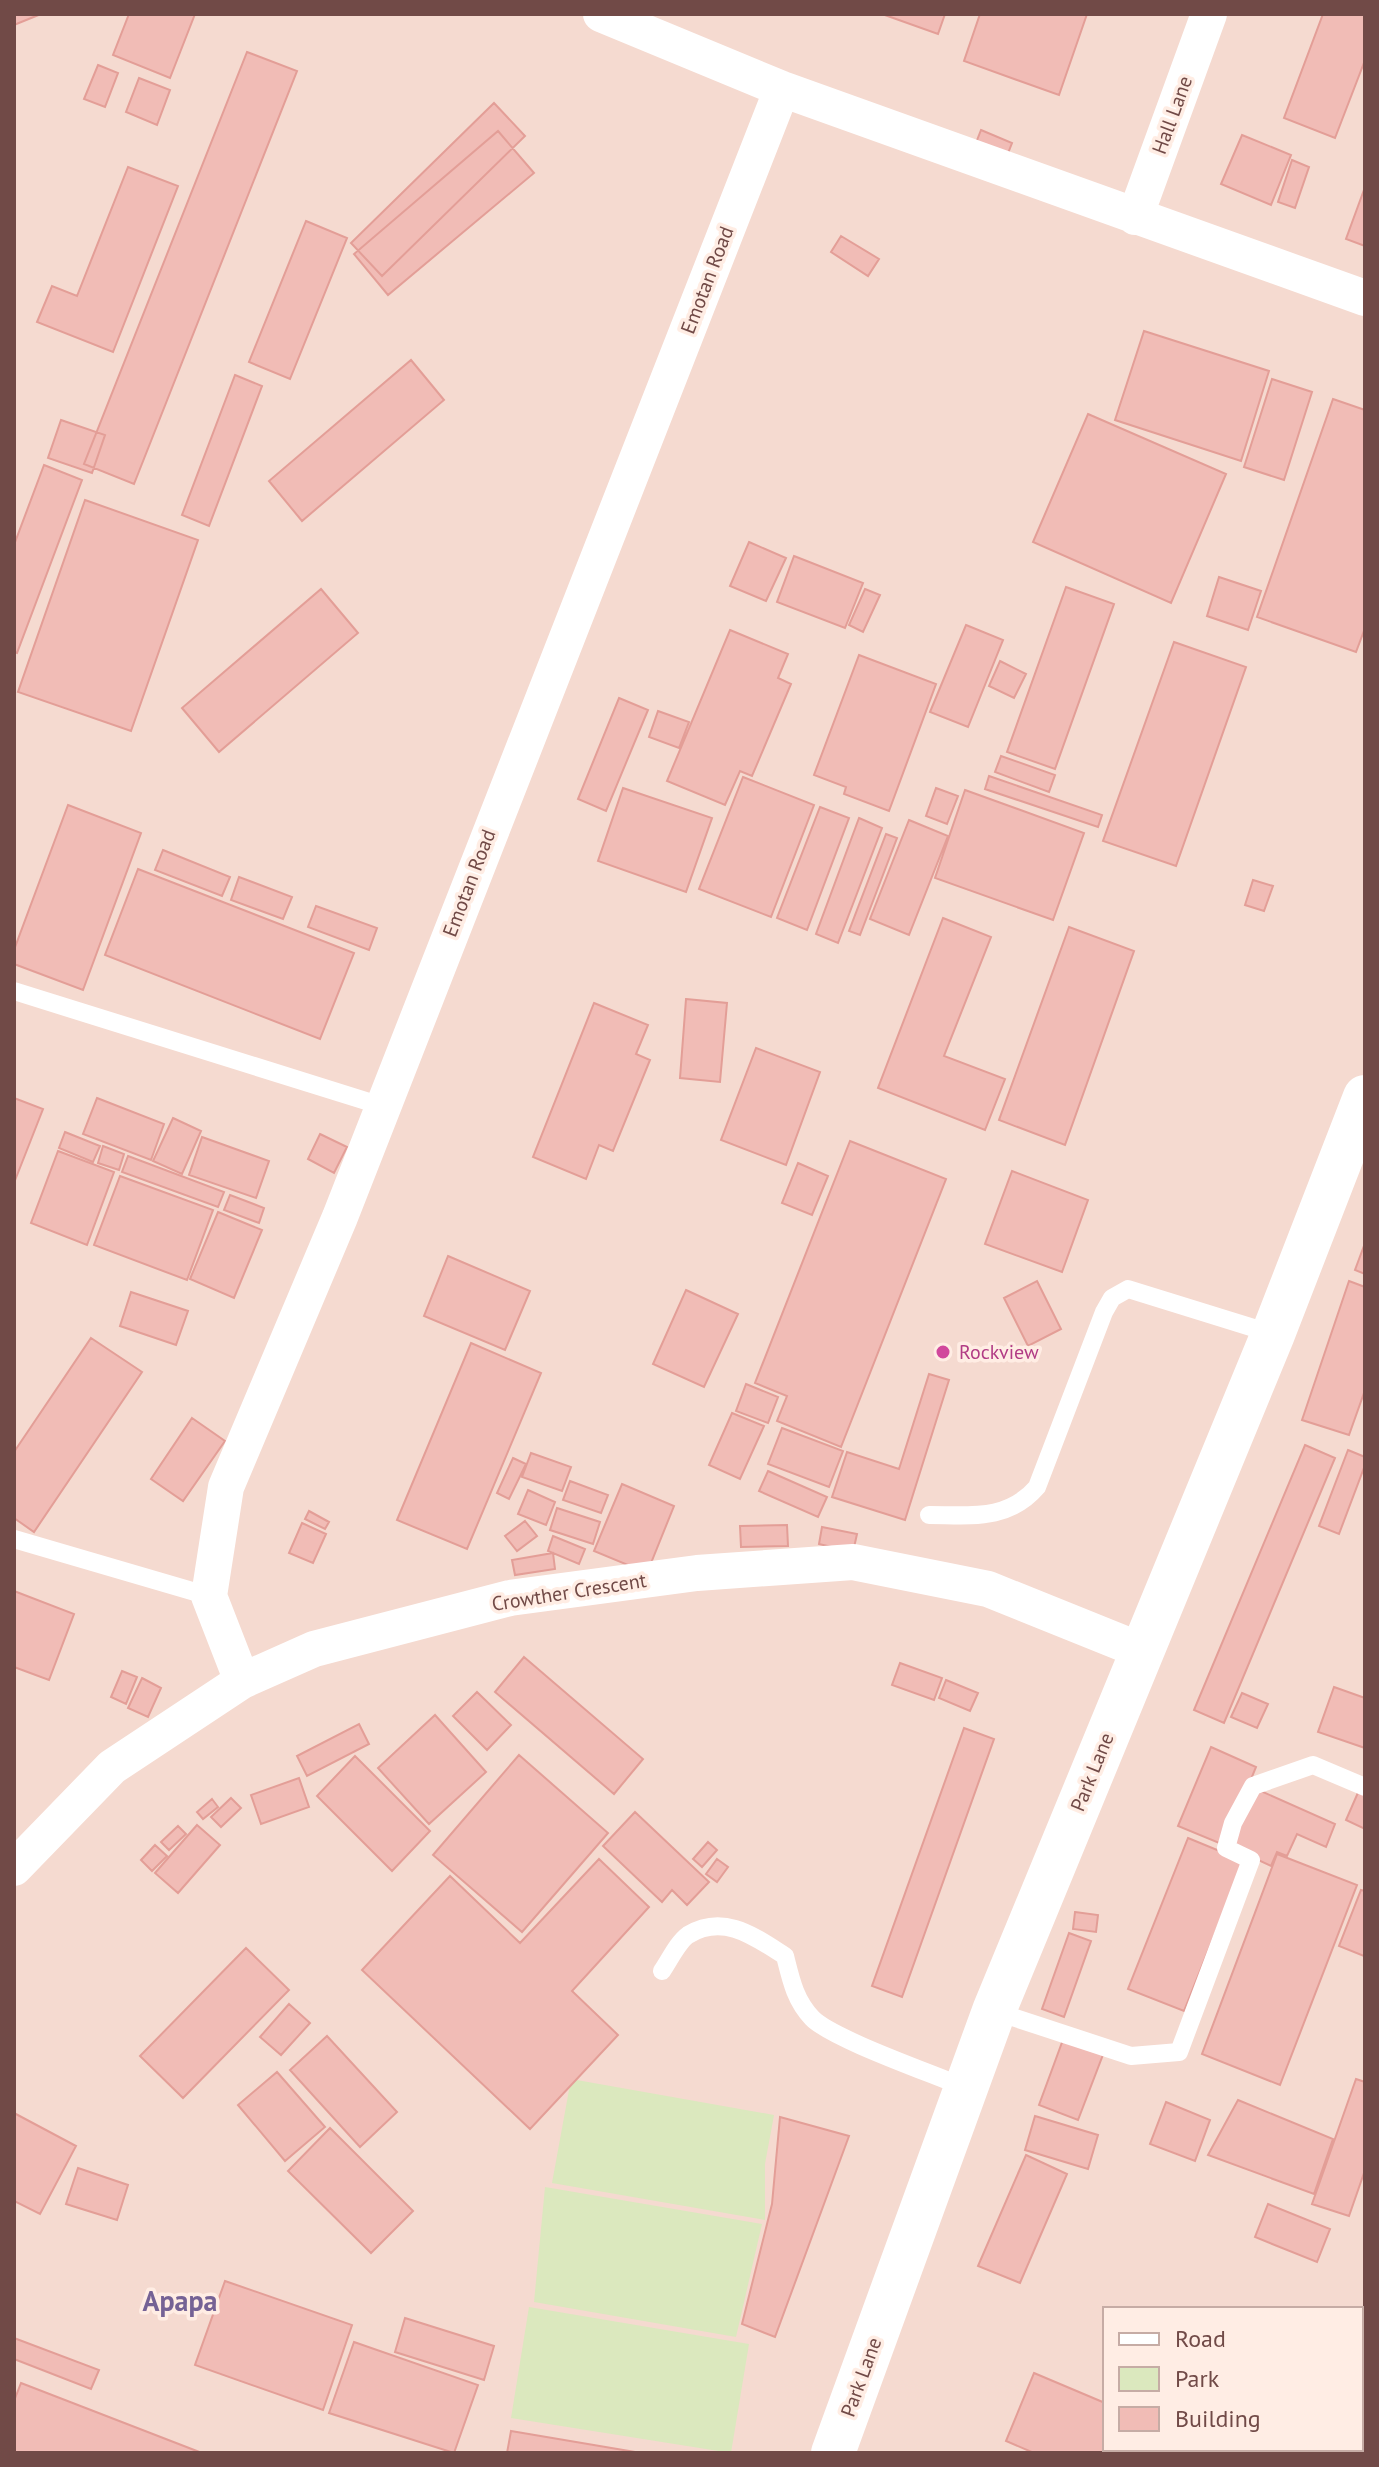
<svg xmlns="http://www.w3.org/2000/svg" width="1379" height="2467" font-family="'PT Sans',sans-serif">
	<style>
		.residential { fill: #f5dad0; fill-rule: evenodd }
		.green { fill: #dbe8be }
		.building { fill: #f1bcb6; stroke: #e39e97; stroke-width: 2 }
		.lines { fill: none; stroke-linecap: round; stroke-linejoin: round }
		.lane { stroke: #fff; stroke-width: 18 }
		.street { stroke: #fff; stroke-width: 36 }
		.secondary { stroke: #fff; stroke-width: 44 }
		.hotel-dot { fill: #d1479c; stroke: #ffede4; stroke-width: 3 }
		.labels { text-anchor: middle; dominant-baseline: central; stroke-width: 7; stroke-linejoin: round; paint-order: stroke }
		.street-label { font-size: 20px; fill: #714a47; stroke: #ffede4 }
		.hotel-label { font-size: 20px; fill: #b23c85; stroke: #ffede4; text-anchor: start }
		.district-label { font-size: 28px; font-weight: bold; fill: #756295; stroke: #ffede4 }
	</style>
	<rect width="100%" height="100%" fill="#fce8de"/>
	<!-- residential -->
	<path class="residential" d="M14 14H1365V2453H14ZM1105 2309H1361V2449H1105Z"/>
	<!-- green -->
	<path class="green" d="M571 2079 774 2115 765 2164V2220L552 2183Z
		M545 2187 762 2224 736 2337 534 2302Z
		M529 2307 749 2344 731 2453 511 2418Z"/>
	<!-- building -->
	<path class="building" d="M14 14H41L14 25Z
		M129 14H195L170 78 113 55Z
		M882 14H945L938 34Z
		M980 14H1087L1059 95 964 61Z
		M1323 14H1365V60L1335 138 1284 118Z
		M247 52 297 71 134 484 84 464Z
		M98 65 118 73 105 107 84 99Z
		M139 78 170 90 157 125 126 112Z
		M494 103 525 136 382 276 351 243Z
		M981 130 1012 143 1005 161 974 148Z
		M498 131 534 173 388 295 354 254Z
		M1242 135 1291 155 1271 205 1221 184Z
		M1292 160 1309 167 1295 208 1278 202Z
		M128 167 178 186 113 352 37 322 52 286 77 296Z
		M1365 187V246L1346 239Z
		M306 221 347 238 290 379 249 362Z
		M841 236 879 259 868 276 831 252Z
		M1144 331 1269 371 1241 461 1115 420Z
		M411 360 444 400 302 521 269 481Z
		M235 375 262 386 209 526 182 515Z
		M1272 379 1312 392 1284 480 1244 467Z
		M1333 399 1365 410V628L1356 652 1257 617Z
		M1088 414 1226 474 1171 603 1033 542Z
		M61 420 105 435 92 473 48 458Z
		M44 465 82 480 17 653 14 652V545Z
		M85 500 198 540 131 731 18 692Z
		M749 542 786 558 766 601 730 586Z
		M794 556 863 583 845 628 777 602Z
		M1219 577 1261 591 1248 630 1207 616Z
		M1066 587 1114 604 1055 769 1007 752Z
		M321 589 358 633 219 752 182 708Z
		M865 589 880 595 863 632 849 625Z
		M966 625 1003 640 968 727 930 712Z
		M730 630 788 654 778 678 791 684 752 776 740 771 725 805 667 781Z
		M1174 642 1246 667 1176 866 1103 841Z
		M859 655 936 684 889 811 844 794 846 787 814 775Z
		M1000 661 1026 674 1014 698 989 686Z
		M619 698 648 710 606 811 578 799Z
		M658 711 689 722 679 748 649 737Z
		M1001 756 1055 775 1049 792 995 772Z
		M989 776 1102 815 1098 827 985 789Z
		M743 777 814 805 771 917 699 889Z
		M623 788 712 818 686 892 598 861Z
		M936 788 958 796 947 824 926 816Z
		M965 790 1084 833 1053 920 935 878Z
		M68 805 141 833 83 990 14 964V950Z
		M820 807 849 818 807 930 777 918Z
		M859 818 882 828 838 943 816 934Z
		M909 820 948 836 909 935 870 919Z
		M886 834 897 838 860 935 849 931Z
		M163 850 230 877 222 896 155 870Z
		M138 869 354 953 320 1039 105 955Z
		M239 877 292 897 283 919 231 900Z
		M1253 880 1273 886 1264 911 1245 905Z
		M316 906 377 928 369 950 308 927Z
		M943 918 991 937 944 1056 1005 1079 985 1130 878 1088Z
		M1069 927 1134 951 1065 1145 999 1120Z
		M686 999 727 1003 720 1082 680 1078Z
		M594 1003 648 1025 636 1054 650 1060 613 1151 599 1145 586 1179 533 1157Z
		M756 1048 820 1072 786 1165 721 1140Z
		M14 1098 43 1109 14 1183Z
		M97 1098 164 1124 151 1160 83 1134Z
		M173 1118 201 1131 182 1174 153 1161Z
		M65 1132 100 1146 93 1162 59 1148Z
		M320 1134 347 1147 334 1173 308 1159Z
		M202 1137 269 1161 256 1198 189 1175Z
		M850 1141 946 1179 841 1447 777 1421 787 1396 755 1383Z
		M103 1146 124 1154 119 1170 98 1163Z
		M58 1151 114 1172 87 1245 31 1223Z
		M128 1156 224 1192 218 1207 122 1172Z
		M798 1163 828 1176 812 1215 782 1203Z
		M1012 1171 1088 1200 1062 1272 985 1244Z
		M120 1176 213 1210 187 1280 94 1245Z
		M230 1195 264 1208 259 1223 224 1210Z
		M218 1212 262 1230 234 1298 190 1279Z
		M1365 1243V1274L1355 1270Z
		M448 1256 530 1291 505 1350 424 1316Z
		M1037 1281 1061 1329 1028 1346 1004 1298Z
		M1349 1281 1365 1287V1390L1349 1435 1302 1420Z
		M686 1290 738 1314 704 1387 653 1364Z
		M131 1292 188 1311 176 1345 120 1326Z
		M91 1338 142 1372 34 1532 14 1518V1452Z
		M471 1343 541 1373 467 1549 397 1520Z
		M929 1374 949 1380 905 1520 832 1497 847 1452 899 1469Z
		M746 1384 778 1397 768 1423 736 1411Z
		M732 1413 764 1426 740 1479 709 1465Z
		M192 1418 225 1441 183 1501 151 1479Z
		M782 1428 843 1451 829 1487 768 1464Z
		M1305 1445 1335 1458 1224 1723 1194 1710Z
		M1348 1450 1365 1457V1465L1339 1534 1319 1526Z
		M531 1453 571 1467 562 1491 522 1477Z
		M513 1458 526 1464 509 1499 497 1493Z
		M768 1471 827 1497 818 1517 759 1491Z
		M570 1481 608 1495 601 1513 563 1500Z
		M622 1484 674 1506 647 1573 594 1551Z
		M528 1490 555 1502 546 1525 518 1514Z
		M557 1508 600 1522 593 1544 550 1530Z
		M309 1511 329 1522 325 1529 305 1519Z
		M525 1521 537 1536 517 1551 505 1536Z
		M302 1523 326 1534 313 1563 289 1553Z
		M787 1525 788 1546 741 1547 740 1526Z
		M822 1527 857 1534 853 1552 819 1544Z
		M553 1536 585 1549 579 1564 548 1551Z
		M553 1553 555 1569 515 1575 512 1560Z
		M14 1591 74 1614 49 1680 14 1667Z
		M524 1657 643 1759 614 1794 495 1692Z
		M900 1663 942 1678 934 1700 892 1685Z
		M122 1671 137 1677 126 1704 111 1697Z
		M142 1678 161 1688 148 1717 128 1708Z
		M946 1680 978 1693 970 1711 939 1698Z
		M1334 1687 1365 1698V1748L1318 1732Z
		M477 1692 511 1725 487 1750 453 1716Z
		M1242 1693 1268 1704 1257 1728 1231 1717Z
		M435 1715 486 1772 429 1824 378 1768Z
		M359 1724 369 1744 307 1776 297 1756Z
		M964 1728 994 1739 902 1997 872 1986Z
		M1211 1747 1256 1767 1224 1845 1178 1826Z
		M519 1755 608 1833 522 1932 433 1855Z
		M355 1756 430 1831 392 1871 317 1796Z
		M299 1778 309 1807 261 1824 251 1795Z
		M1254 1788 1335 1824 1326 1847 1297 1834 1287 1856 1277 1852 1271 1866 1228 1846Z
		M1360 1788 1365 1791V1829L1346 1820Z
		M231 1798 241 1808 221 1827 211 1817Z
		M212 1799 218 1807 203 1819 197 1812Z
		M635 1812 709 1882 687 1905 672 1890 662 1902 603 1846Z
		M197 1825 220 1845 178 1893 155 1873Z
		M178 1826 186 1834 169 1850 161 1842Z
		M1188 1838 1244 1861 1184 2011 1128 1989Z
		M708 1842 717 1850 702 1867 693 1859Z
		M155 1845 167 1856 152 1871 141 1860Z
		M1277 1854 1357 1885 1280 2085 1202 2054Z
		M599 1859 649 1907 572 1991 618 2035 530 2129 362 1970 450 1876 520 1943Z
		M717 1859 728 1867 717 1882 706 1874Z
		M1361 1890 1365 1891 1364 1956 1339 1946Z
		M1075 1912 1098 1915 1096 1932 1073 1929Z
		M1069 1933 1091 1941 1064 2017 1042 2009Z
		M246 1948 289 1990 183 2098 140 2056Z
		M289 2004 310 2023 281 2055 260 2037Z
		M327 2036 397 2112 360 2147 290 2070Z
		M1064 2037 1104 2052 1078 2120 1039 2105Z
		M277 2072 325 2127 285 2161 238 2105Z
		M1356 2079 1365 2082V2170L1349 2216 1312 2204Z
		M1238 2100 1333 2139 1314 2194 1208 2155Z
		M1166 2102 1210 2120 1195 2161 1150 2144Z
		M14 2113 76 2146 40 2214 14 2201Z
		M1035 2116 1098 2135 1088 2169 1025 2150Z
		M780 2117 849 2136 775 2337 742 2324 772 2204Z
		M330 2128 413 2211 371 2253 288 2171Z
		M1026 2155 1067 2174 1020 2283 978 2266Z
		M78 2168 128 2185 117 2220 66 2204Z
		M1268 2204 1330 2229 1317 2262 1255 2237Z
		M225 2281 352 2325 323 2410 195 2365Z
		M1365 2304V2382L1361 2381V2314Z
		M405 2318 494 2346 484 2380 395 2352Z
		M14 2338 99 2370 91 2389 14 2359Z
		M354 2342 478 2385 454 2453 329 2413Z
		M1034 2373 1105 2403V2449H1165L1163 2453H1034L1006 2441Z
		M21 2383 202 2453H14V2401Z
		M511 2431 641 2453H507Z"/>
	<g class="lines">
		<!-- lane -->
		<path class="lane" d="M14 991 382 1106
			M929 1515C970 1515 1008 1521 1037 1487L1104 1312 1112 1298 1128 1289 1273 1334
			M14 1539 209 1596
			M662 1971C669 1961 678 1942 688 1935 724 1913 755 1937 785 1956 791 1980 795 2000 812 2018 832 2039 934 2074 966 2088
			M994 2011 1131 2056 1179 2052 1251 1860 1226 1848 1233 1823 1253 1786 1313 1765 1365 1787"/>
		<!-- street -->
		<path class="street" d="M601 14 782 89 1365 298
			M1135 217 1209 14
			M242 1681 209 1596 226 1487 340 1217 782 89
			M14 1868 112 1767 242 1681 314 1649 510 1598 697 1573 853 1562 988 1589 1142 1651"/>
		<!-- secondary -->
		<path class="secondary" d="M833 2453 994 2011 1273 1334 1365 1097"/>
	</g>
	<!-- markers -->
	<circle class="hotel-dot" cx="943" cy="1352" r="8"/>
	<g class="labels">
		<!-- street labels -->
		<g class="street-label">
			<text transform="translate(1172 115) rotate(-70)">Hall Lane</text>
			<text transform="translate(707 280) rotate(-69)">Emotan Road</text>
			<text transform="translate(469 883) rotate(-69)">Emotan Road</text>
			<text transform="translate(569 1592) rotate(-9)">Crowther Crescent</text>
			<text transform="translate(1092 1772) rotate(-68)">Park Lane</text>
			<text transform="translate(861 2377) rotate(-70)">Park Lane</text>
		</g>
		<!-- hotel labels -->
		<g class="hotel-label">
			<text x="959" y="1352">Rockview</text>
		</g>
		<!-- district labels -->
		<g class="district-label">
			<text x="180" y="2300">Apapa</text>
		</g>
	</g>
	<!-- border -->
	<rect width="1379" height="2467" fill="none" stroke="#714a47" stroke-width="32"/>
	<!-- legend -->
	<rect x="1103" y="2307" width="260" height="144" fill="#ffede4" stroke="#c6aca5" stroke-width="2"/>
	<rect x="1119" y="2333" width="40" height="12" fill="#ffffff" stroke="#c6aca5" stroke-width="2"/>
	<text x="1175" y="2347" font-size="24" fill="#714a47">Road</text>
	<rect x="1119" y="2367" width="40" height="24" fill="#dbe8be" stroke="#c6aca5" stroke-width="2"/>
	<text x="1175" y="2387" font-size="24" fill="#714a47">Park</text>
	<rect x="1119" y="2407" width="40" height="24" fill="#f1bcb6" stroke="#c6aca5" stroke-width="2"/>
	<text x="1175" y="2427" font-size="24" fill="#714a47">Building</text>
</svg>
